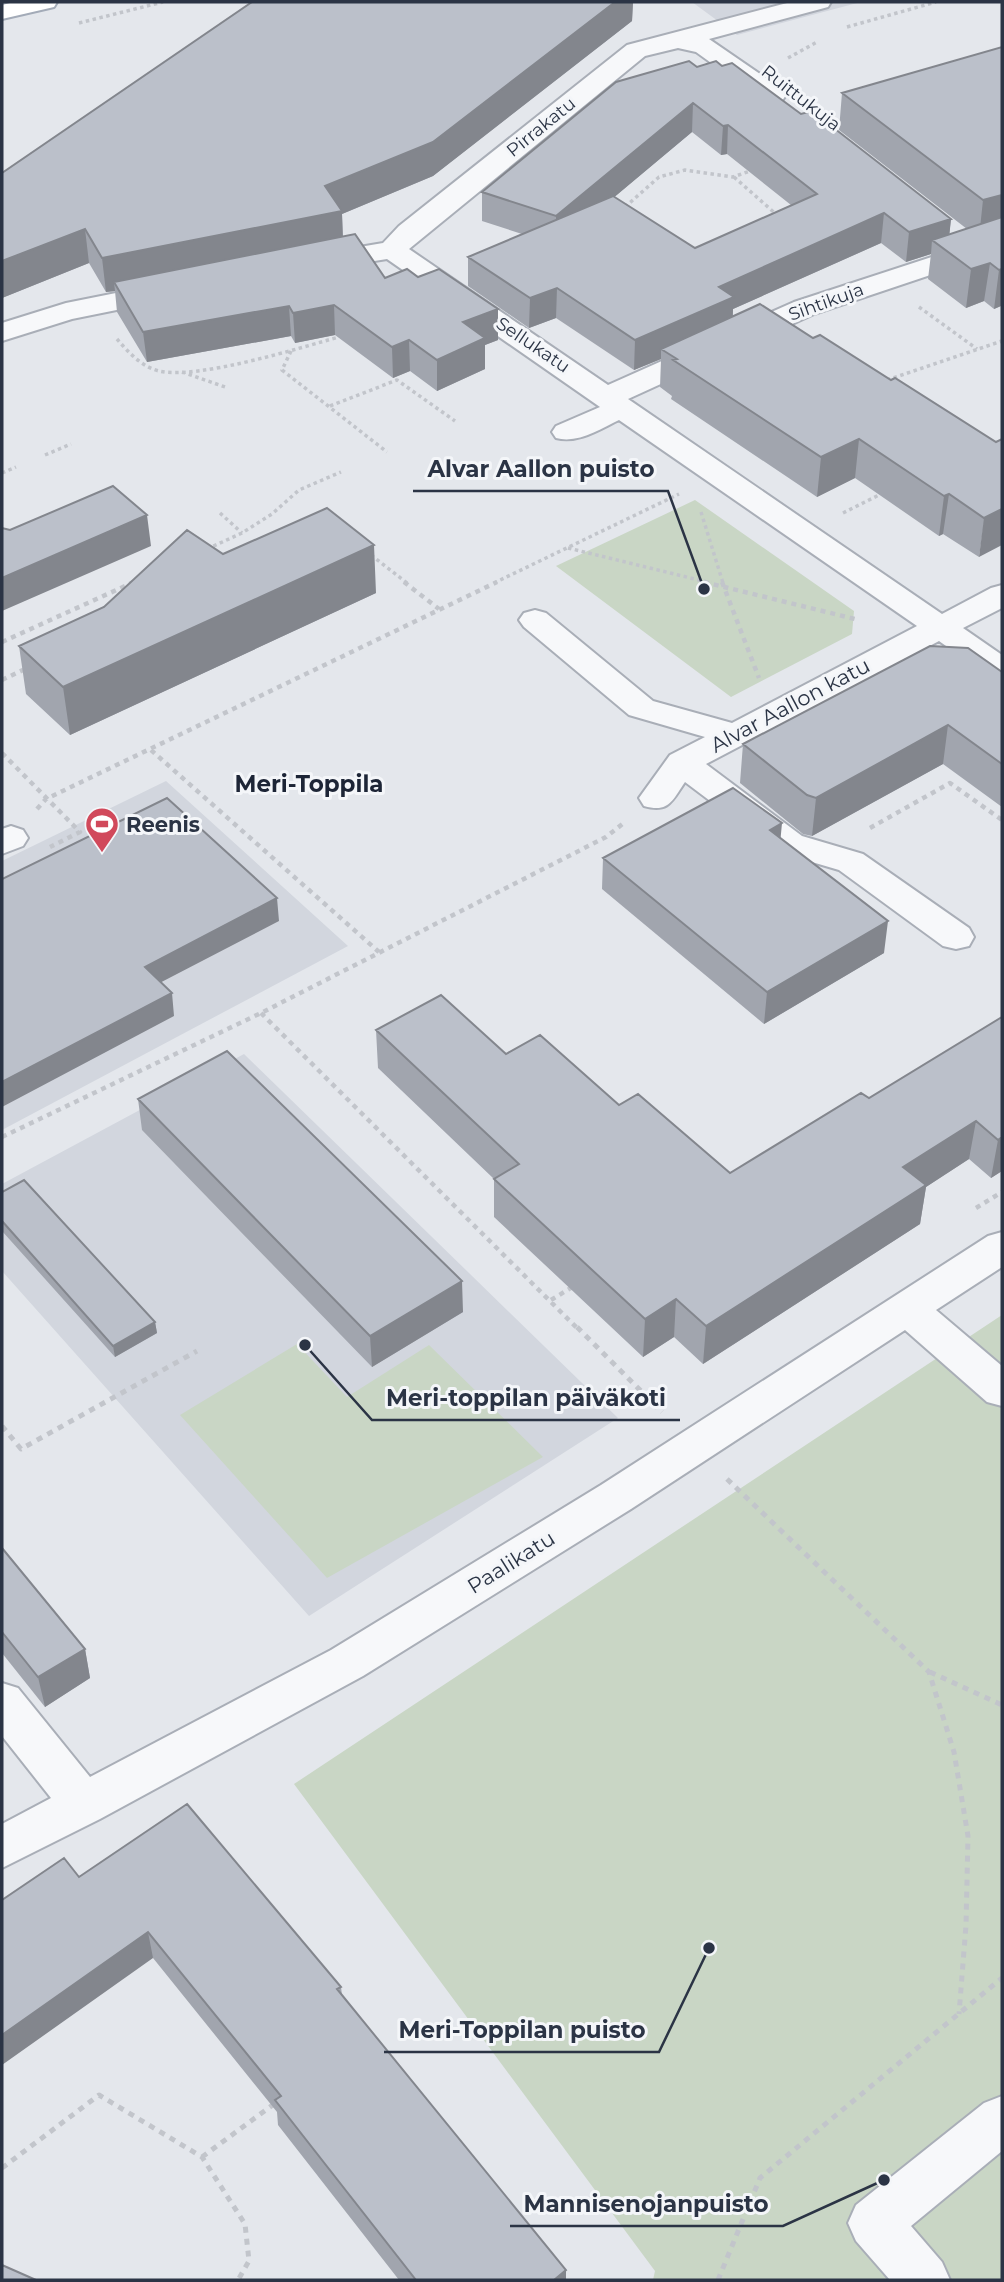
<svg xmlns="http://www.w3.org/2000/svg" width="1004" height="2282" font-family="Montserrat,sans-serif">
	<style>
		.built { fill: #d2d6de }
		.green { fill: #c9d6c5 }
		.lines { fill: none; stroke-linecap: round; stroke-linejoin: round }
		.minor-casing { stroke: #a9aeb7; stroke-width: 4 }
		.major-casing { stroke: #a3abb8; stroke-width: 4 }
		.path-far2 { stroke: #c2c5cb; stroke-width: 3.5; stroke-dasharray: 3.5 3.5; stroke-linecap: butt }
		.path-far1 { stroke: #c2c5cb; stroke-width: 4.5; stroke-dasharray: 5 5; stroke-linecap: butt }
		.path { stroke: #c2c5cb; stroke-width: 5; stroke-dasharray: 6 6; stroke-linecap: butt }
		.minor { fill: #f7f8fa; fill-rule: evenodd }
		.major { fill: #fff; fill-rule: evenodd }
		.wall { fill: #a1a5ae; fill-rule: evenodd }
		.shaded-wall { fill: #83868d }
		.building { fill: #bbc0ca; stroke: #83868d; stroke-width: 2 }
		.labels { text-anchor: middle; dominant-baseline: central; stroke-width: 6; stroke-linejoin: round; paint-order: stroke }
		.far-street-label { font-size: 18px; fill: #2b3445; stroke: #f4f6f9 }
		.street-label { font-size: 21px; fill: #2b3445; stroke: #f4f6f9 }
		.poi-label { font-size: 21px; font-weight: bold; fill: #2b3445; stroke: #f4f6f9; text-anchor: start }
		.neighbourhood-label { font-size: 23px; font-weight: bold; fill: #1d2536; stroke: #f4f6f9 }
		.leader { fill: none; stroke: #2b3445; stroke-width: 2.5 }
		.callout-dot { fill: #2b3445; stroke: #f4f6f9; stroke-width: 2.5 }
		.callout-label { font-size: 23px; text-anchor: middle; font-weight: bold; fill: #2b3445; stroke: #f4f6f9; stroke-width: 6; stroke-linejoin: round; paint-order: stroke }
	</style>
	<rect width="100%" height="100%" fill="#e4e7ec"/>
	<!-- built -->
	<path class="built" d="M692 2H861L737 35Z
		M166 781 348 946 2 1130V861Z
		M244 1054 618 1418 309 1616 2 1271V1184Z"/>
	<!-- green -->
	<path class="green" d="M695 500 854 611 852 634 731 697 556 566Z
		M1002 1315V2280H653L655 2271 294 1784Z
		M297 1344 347 1397 429 1345 543 1457 327 1578 180 1415Z"/>
	<g class="lines">
		<!-- minor casing -->
		<g class="minor-casing">
			<path id="minor" d="M791 2H831L828 7 709 39 782 89 786 95 782 101 773 103 764 101 696 52 678 48 645 56 409 249 608 385 794 302 1002 234V251L814 314 628 399 942 614 991 588 1002 585V608L963 628 1002 655V680L990 677 939 641 706 764 802 836 863 854 969 928 974 937 969 946 956 949 943 946 839 870 778 852 685 782C672 801 669 813 644 806L639 798 670 755 705 737 629 715 524 627 519 620 524 613 535 610 546 613 653 701 732 723 917 626 619 420C600 429 578 444 556 438L552 432 556 426 600 407 387 259 318 270 308 268 304 262 308 256 318 254 383 243 399 226 627 45Z
				M166 283 176 286 180 292 176 298 72 319 2 341V323L66 303Z
				M11 826 23 830 28 838 23 846 2 854V829Z
				M1002 1232V1267L936 1310 1002 1366V1406L987 1402 905 1330 631 1509 363 1676 100 1819 2 1868V1824L51 1798 2 1736V1683L18 1688 90 1777 331 1650 601 1485 988 1236Z
				M1002 2096V2151L911 2226 942 2262 950 2280H890L856 2241 848 2223 856 2205 984 2103Z"/>
		</g>
		<!-- major casing -->
		<g class="major-casing">
			<path id="major" d="M14 2H57L54 7 2 19V5Z"/>
		</g>
		<!-- path-far2 -->
		<path class="path-far2" d="M79 23 163 2
			M847 27 936 2
			M788 58 817 42
			M808 103 843 130
			M734 177 777 215
			M625 207 659 177 685 170 733 177 753 170
			M919 307 977 349
			M117 339C128 352 142 367 159 371 197 380 299 348 339 337
			M291 351 282 370 387 452
			M182 372 228 388
			M887 380 1002 341
			M330 406 397 380 455 421
			M45 455 71 444
			M2 473 16 467
			M701 512 723 583
			M220 513 242 533
			M843 513 885 492
			M568 548 711 583
			M207 549 242 533 272 514 299 490 341 472
			M371 555 407 583
			M130 583 135 581
			M494 583 679 494"/>
		<!-- path-far1 -->
		<path class="path-far1" d="M404 582 439 609
			M704 582 855 619
			M722 582 759 678
			M2 642 134 582
			M2 680 25 669
			M151 750 379 952
			M2 753 80 832 50 847
			M37 809 46 799 497 582
			M870 828 950 783 1002 820
			M261 1013 578 1329
			M2 1137 261 1013 606 837 625 822
			M976 1208 1002 1192
			M551 1300 574 1286"/>
		<!-- path -->
		<path class="path" d="M577 1327 662 1412
			M2 1426 21 1449 197 1351
			M727 1479 929 1672 954 1752 968 1836 966 1925 959 2014
			M930 1672 1002 1705
			M202 2157 274 2104
			M2 2168 99 2095 202 2157 245 2224 249 2261 238 2280
			M718 2280 760 2178 1002 1978"/>
		<!-- minor -->
		<use href="#minor" class="minor"/>
		<!-- major -->
		<use href="#major" class="major"/>
	</g>
	<!-- wall -->
	<path class="wall" d="M252 2H633L632 21 433 176 342 214 343 236 385 278 418 277 498 309V340L485 345V369L437 391 410 371 393 378 335 335 295 343 291 336 147 362 117 312 115 291 106 292 89 263 2 298V173Z
		M1002 47V308L1001 306 994 309 984 301 966 308 928 279 931 254 906 262 881 243 733 309V316L813 338 891 380 996 442 979 557 943 534 939 536 855 478 817 497 671 399 672 396 660 387 661 359 634 370 556 318 529 328 468 286V257L522 234 482 221V192L697 67 722 66 801 114 951 219 949 235 967 229 839 130 842 93ZM692 132 721 155 727 154 791 205 695 248 614 197Z
		M223 554 376 593 70 735 26 694 19 646Z
		M1002 672V807L943 764 812 836 803 834 740 783 743 744Z
		M780 838 884 953 764 1024 602 889 603 858Z
		M1002 1017V1171L991 1178 969 1159 926 1187 920 1224 703 1364 674 1337 643 1357 494 1217V1179L378 1068 376 1030 506 1054 619 1105 730 1173 869 1098Z
		M138 1099 463 1312 372 1367 142 1130Z
		M2 1192 155 1322 157 1333 115 1357 2 1231Z
		M2 1548 85 1649 90 1678 45 1707 2 1653Z
		M79 1877 341 1987 342 1995 566 2280H399L278 2125 277 2112 153 1958Z"/>
	<!-- shaded-wall -->
	<path class="shaded-wall" d="M615 2H633L632 21 433 176 342 214 343 245 114 282 115 291 106 292 102 258 325 186Z
		M693 103 692 132 556 246V216Z
		M728 125 727 154 721 155 723 126Z
		M1002 195V232L979 238 983 200Z
		M884 213 881 243 733 309 732 327 661 349V359L634 370 635 340 719 287Z
		M951 219 948 248 932 240 931 254 906 262 909 232Z
		M85 229 89 263 2 298V261Z
		M990 263 984 301 966 308 971 269Z
		M1002 269V294L1001 306 994 309 999 270Z
		M557 288 556 318 529 328 530 298Z
		M334 305 335 335 295 343 293 313Z
		M289 306 291 336 147 362 143 332Z
		M498 309V340L485 345V369L437 391V360L463 322Z
		M409 340 410 371 393 378 392 347Z
		M859 439 855 478 817 497 821 457Z
		M949 494 943 534 939 536 944 496Z
		M1002 509V545L979 557 984 518Z
		M147 515 151 546 2 611V578Z
		M374 545 376 593 70 735 63 687Z
		M948 725 943 764 812 836 816 798Z
		M782 823 779 855 770 830Z
		M277 898 279 921 148 989 145 967Z
		M888 921 884 953 764 1024 767 992Z
		M172 993 174 1016 2 1107V1082Z
		M976 1121 969 1159 926 1187 920 1224 703 1364 706 1326 903 1167Z
		M1002 1137V1171L991 1178 998 1140Z
		M462 1281 463 1312 372 1367 370 1336Z
		M676 1299 674 1337 643 1357 645 1319Z
		M155 1322 157 1333 115 1357 113 1346Z
		M85 1649 90 1678 45 1707 38 1677Z
		M148 1932 153 1958 2 2065V2035Z
		M566 2270V2280H554Z"/>
	<!-- building -->
	<path class="building" d="M252 2H615L433 142 325 186 342 211 102 258 85 229 2 261V173Z
		M1002 47V195L983 200 842 93Z
		M689 61 697 67 716 61 722 66 732 63 801 114 812 111 951 219 909 232 884 213 719 287 734 297 635 340 557 288 530 298 468 257 613 196 695 248 817 194 728 125 723 126 693 103 556 216 482 192 616 82Z
		M1002 217V269L999 270 990 263 971 269 932 240Z
		M355 234 385 278 407 269 418 277 439 269 498 309 463 322 485 338 437 360 409 340 392 347 334 305 293 313 289 306 143 332 114 282Z
		M760 304 813 338 820 335 891 380 895 378 996 442 1002 439V509L984 518 949 494 944 496 859 439 821 457 673 360 677 359 661 349Z
		M113 486 147 515 2 578V528L10 530Z
		M327 508 374 545 63 687 19 646 104 607 187 530 223 554Z
		M930 646 968 648 1002 672V764L948 725 816 798 807 795 743 744Z
		M733 788 782 823 770 830 888 921 767 992 603 858Z
		M167 798 277 898 145 967 172 993 2 1082V879Z
		M441 995 506 1054 540 1035 619 1105 638 1094 730 1173 861 1093 869 1098 1002 1017V1137L998 1140 976 1121 903 1167 926 1185 706 1326 676 1299 645 1319 494 1179 519 1164 376 1030Z
		M227 1051 462 1281 370 1336 138 1099Z
		M24 1180 155 1322 113 1346 2 1221V1192Z
		M2 1548 85 1649 38 1677 2 1632Z
		M187 1804 341 1987 337 1989 566 2270 554 2280H416L275 2100 281 2096 148 1932 2 2035V1900L64 1858 79 1877Z
		M2 2265 36 2280H2Z"/>
	<!-- icons -->
	<defs>
		<g id="stadium-pin" transform="scale(1.75)"><path d="M0 17L-7.5 6A9.5 9.5 0 1 1 7.5 6Z" fill="#d1495b" stroke="#f4f6f9"/><path d="M0-5a6.5 5 0 1 0 0 10a6.5 5 0 1 0 0-10ZM-3.5-1.8h7v3.6h-7Z" fill="#fff"/></g>
	</defs>
	<g fill-rule="evenodd">
		<use href="#stadium-pin" x="102" y="824"/>
	</g>
	<g class="labels">
		<!-- far-street labels -->
		<g class="far-street-label">
			<text transform="translate(801 98) rotate(38)">Ruittukuja</text>
			<text transform="translate(541 127) rotate(-39)">Pirrakatu</text>
			<text transform="translate(826 302) rotate(-20)">Sihtikuja</text>
			<text transform="translate(533 345) rotate(34)">Sellukatu</text>
		</g>
		<!-- street labels -->
		<g class="street-label">
			<text transform="translate(790 705) rotate(-28)">Alvar Aallon katu</text>
			<text transform="translate(511 1562) rotate(-32)">Paalikatu</text>
		</g>
		<!-- poi labels -->
		<g class="poi-label">
			<text x="126" y="824">Reenis</text>
		</g>
		<!-- neighbourhood labels -->
		<g class="neighbourhood-label">
			<text x="309" y="784">Meri-Toppila</text>
		</g>
	</g>
	<!-- callouts -->
	<path class="leader" d="M704 589L668 491H413M305 1345L372 1420H680M709 1948L659 2052H384M884 2180L783 2226H510"/>
	<g class="callout-dot">
		<circle cx="704" cy="589" r="7"/>
		<circle cx="305" cy="1345" r="7"/>
		<circle cx="709" cy="1948" r="7"/>
		<circle cx="884" cy="2180" r="7"/>
	</g>
	<g class="callout-label">
		<text x="541" y="477">Alvar Aallon puisto</text>
		<text x="526" y="1406">Meri-toppilan päiväkoti</text>
		<text x="522" y="2038">Meri-Toppilan puisto</text>
		<text x="646" y="2212">Mannisenojanpuisto</text>
	</g>
	<!-- border -->
	<rect width="1004" height="2282" fill="none" stroke="#2b3445" stroke-width="7"/>
</svg>
